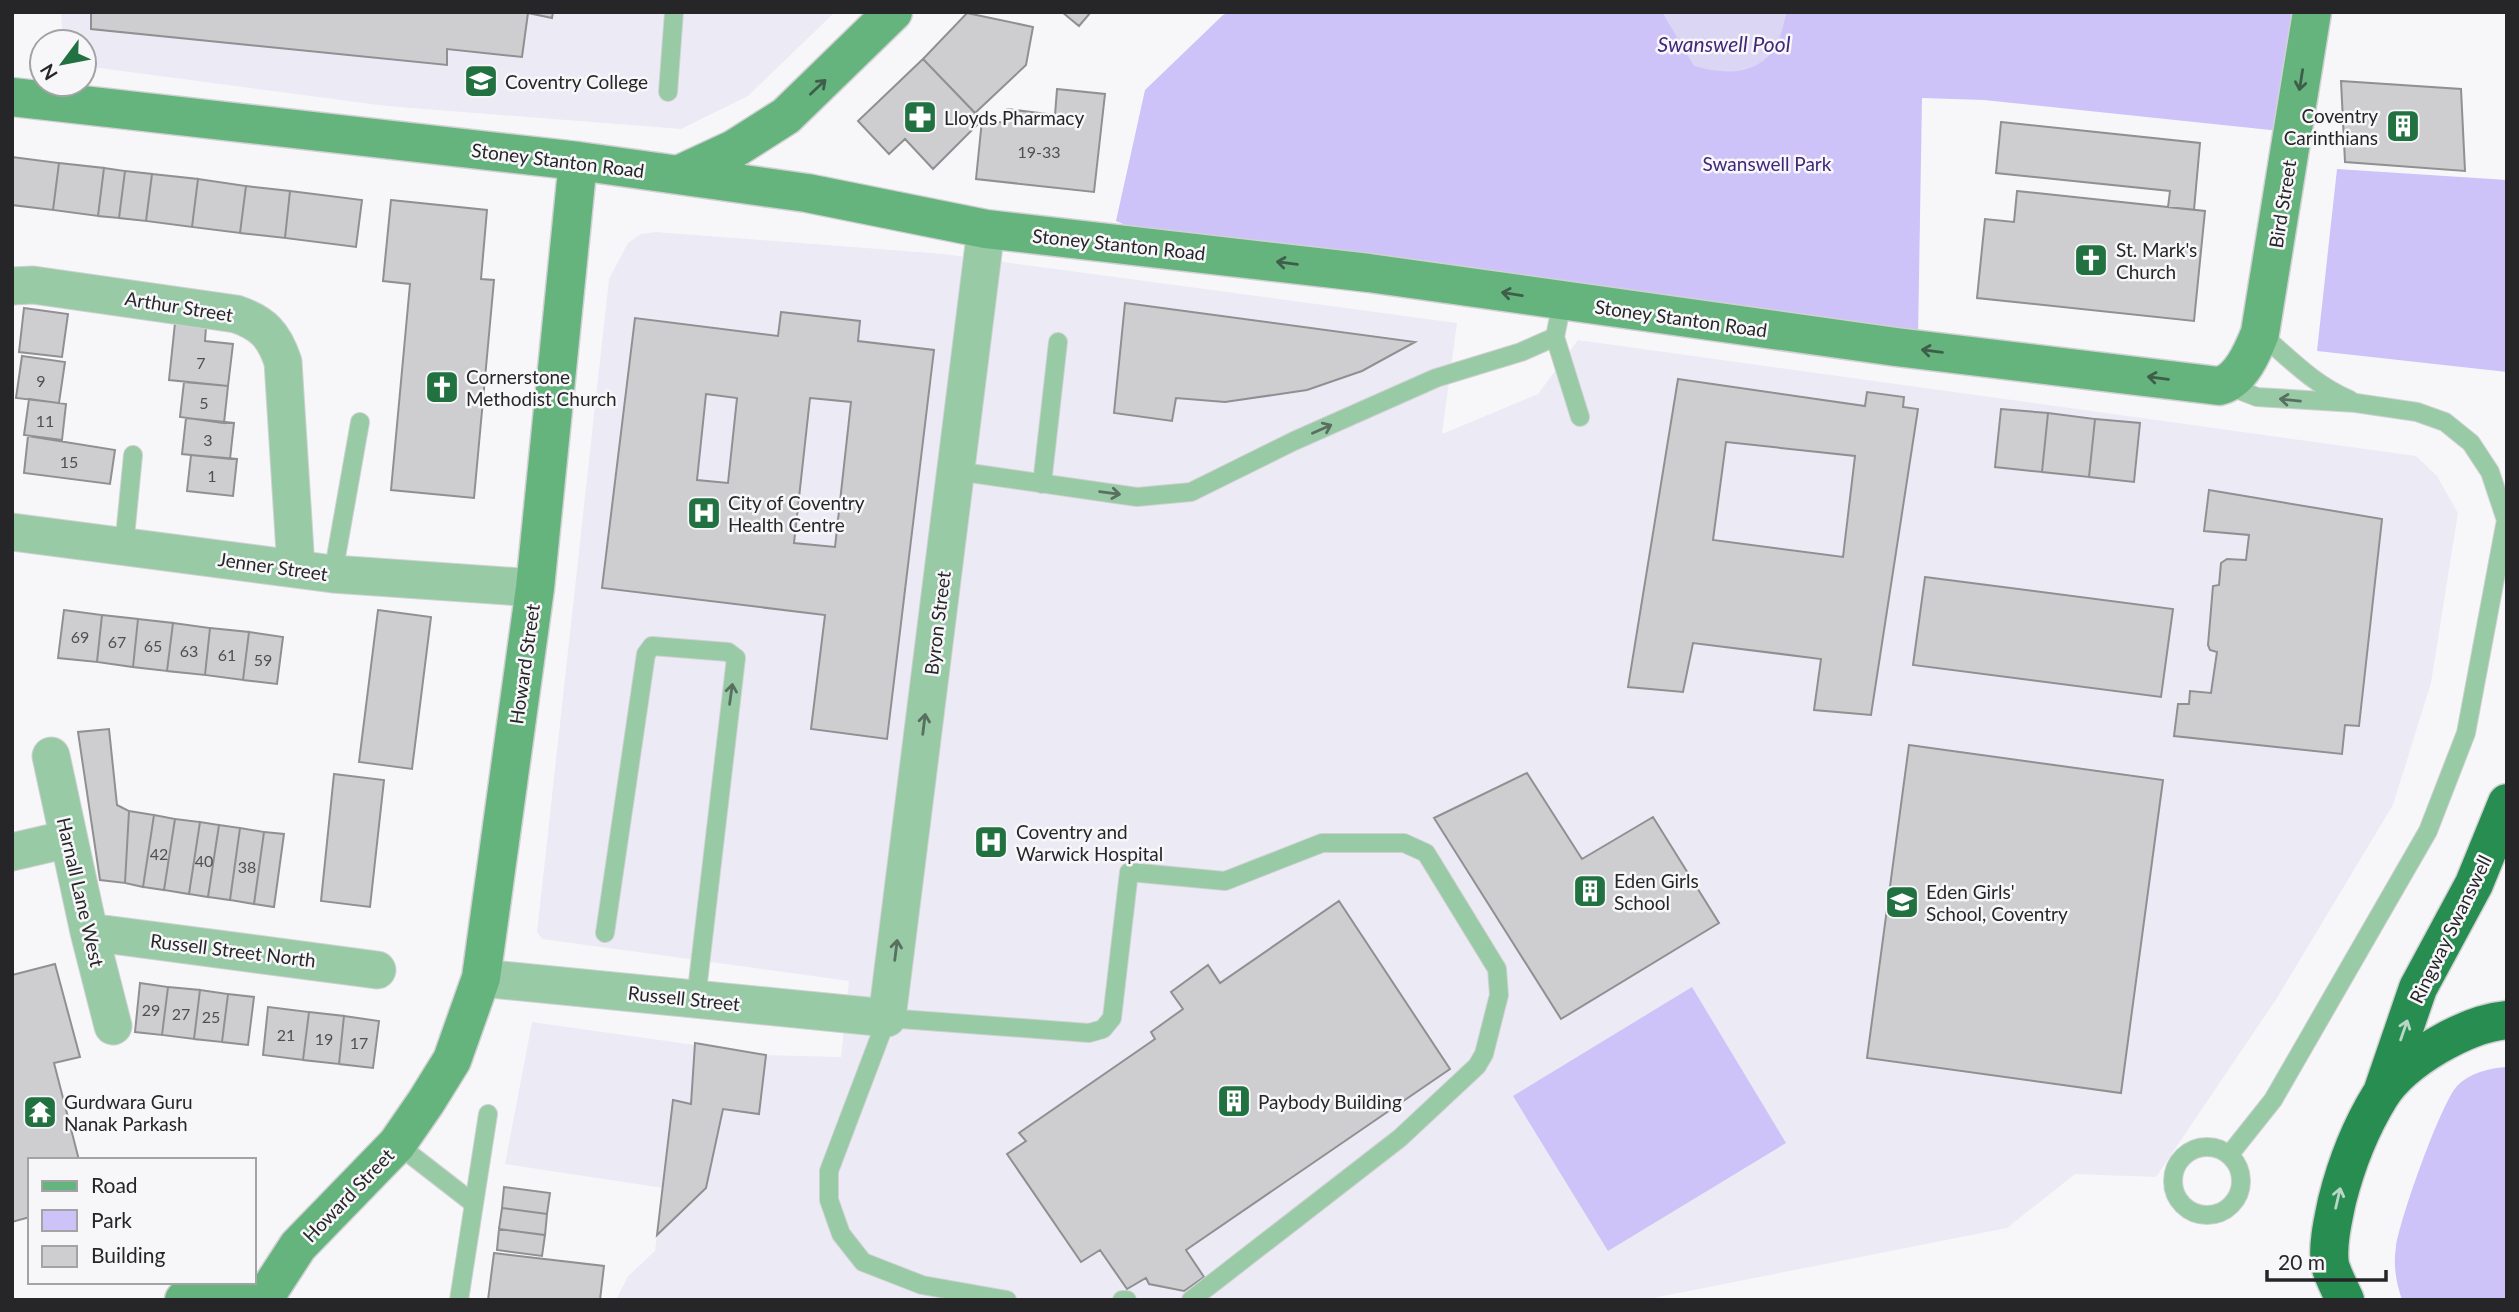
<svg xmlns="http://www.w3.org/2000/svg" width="2519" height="1312" font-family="Lato,sans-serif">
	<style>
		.built { fill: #ecebf5 }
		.green { fill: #cdc3f9 }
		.water { fill: #dbd6f4 }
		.building { fill: #cecdd0; stroke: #908f92; stroke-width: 2; fill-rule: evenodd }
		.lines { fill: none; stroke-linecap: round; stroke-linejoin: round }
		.lane-casing { stroke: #d1d1d4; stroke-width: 20 }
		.street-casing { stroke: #d1d1d4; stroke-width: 39 }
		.secondary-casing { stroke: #d1d1d4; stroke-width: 41 }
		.highway-casing { stroke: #d1d1d4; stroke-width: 41 }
		.lane { stroke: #98caa6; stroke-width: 18 }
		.street { stroke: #98caa6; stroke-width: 37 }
		.secondary { stroke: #65b37d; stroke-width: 38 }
		.highway { stroke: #288d51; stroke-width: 38 }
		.oneway { stroke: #3f5e49 }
		.oneway2 { stroke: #596f60 }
		.oneway3 { stroke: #b9d7c7 }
		.labels { text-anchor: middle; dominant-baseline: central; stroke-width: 5; stroke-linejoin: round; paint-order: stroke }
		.number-label { font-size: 16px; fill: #504f51 }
		.poi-label { font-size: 19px; fill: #262527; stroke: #f7f7fa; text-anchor: start }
		.street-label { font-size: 19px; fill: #262527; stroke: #f7f7fa }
		.park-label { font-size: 19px; fill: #422779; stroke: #f7f7fa }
		.water-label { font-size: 21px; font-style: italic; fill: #422779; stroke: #f7f7fa }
	</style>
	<rect width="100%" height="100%" fill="#f7f7fa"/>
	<!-- built -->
	<path class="built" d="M61 12H835L748 96 681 129 386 106 84 66V42H63Z
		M656 232 944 254 1457 323 1442 434 1538 394 1578 340 2416 456 2437 476 2458 513 2431 683 2393 805 2277 998 2156 1177 2075 1174 2007 1228 1643 1300H616L628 1276 655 1251 663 1188 505 1164 532 1022 765 1055 841 1057 849 981 542 939 537 932 609 279 628 243 641 234Z"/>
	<!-- green -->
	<path class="green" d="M1231 12H2302L2280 131 1984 100 1922 98 1918 338 1130 227 1116 221 1145 90 1223 15Z
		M2337 169 2507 180V372L2317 351Z
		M1692 987 1786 1143 1608 1251 1513 1096Z
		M2507 1067V1300H2402C2396 1282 2393 1265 2396 1247 2399 1221 2441 1103 2457 1086 2469 1073 2490 1068 2507 1067Z"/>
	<!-- water -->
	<path class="water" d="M1662 12H1787C1783 24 1781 39 1774 49 1755 77 1722 74 1694 66Z"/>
	<!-- building -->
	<path class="building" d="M91 12H553L552 18 528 13 522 57 447 49V65L91 29Z
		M1062 12H1091L1079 26Z
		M967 13 1033 27 1026 65 975 113 923 59Z
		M923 59 982 120 933 169 905 139 889 154 858 121Z
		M2341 81 2461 89 2465 171 2345 162Z
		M1057 89 1105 94 1094 192 976 179 982 120 1006 123 1007 109 1055 115Z
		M2001 122 2200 143 2194 210 2168 207 2170 191 1996 173Z
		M12 157 59 163 53 210 12 205Z
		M59 163 104 168 98 216 53 210Z
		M104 168 125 171 119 218 98 216Z
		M125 171 152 174 146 221 119 218Z
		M152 174 198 179 192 227 146 221Z
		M198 179 246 186 240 233 192 227Z
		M246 186 290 191 285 238 240 233Z
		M290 191 362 200 356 247 285 238Z
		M2017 191 2205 211 2194 321 1977 298 1985 219 2014 222Z
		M391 200 487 210 481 279 494 280 474 498 391 490 410 284 383 281Z
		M1125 303 1415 342 1362 371 1307 390 1225 402 1176 398 1172 421 1114 413Z
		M24 308 68 314 62 357 19 352Z
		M781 312 860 321 858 341 934 350 887 739 811 729 825 615 602 588 635 318 778 336ZM706 394 737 398 728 483 697 480ZM810 398 851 402 835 547 794 543Z
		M175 323 206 327 205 341 233 344 228 386 169 380Z
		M22 356 65 362 59 403 16 398Z
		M1678 379 1865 406 1867 392 1904 397 1903 407 1918 409 1871 715 1814 710 1821 659 1693 643 1683 692 1628 687ZM1726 442 1855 456 1843 557 1713 540Z
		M184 382 228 386 224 423 180 417Z
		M29 399 66 404 62 440 24 435Z
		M2001 409 2048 413 2042 472 1995 467Z
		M2048 413 2095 419 2089 477 2042 472Z
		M186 418 234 423 230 459 182 454Z
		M2095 419 2140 423 2134 482 2089 477Z
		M28 436 115 450 110 484 24 473Z
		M191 455 237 459 233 496 187 491Z
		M2209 490 2382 519 2359 726 2345 725 2342 754 2174 736 2178 704H2189L2190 691 2211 693 2217 652 2210 650 2208 645 2213 586 2219 585 2221 563 2227 559 2246 560 2249 535 2204 531Z
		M1925 577 2173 609 2161 697 1913 665Z
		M64 610 102 615 97 662 58 658Z
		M378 610 431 617 412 769 359 762Z
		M102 615 138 619 133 667 97 662Z
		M138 619 173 623 167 671 133 667Z
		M173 623 210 628 205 675 167 671Z
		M210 628 249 632 243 680 205 675Z
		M249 632 283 637 277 684 243 680Z
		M109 729 117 805 129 811 125 883 100 880 78 732Z
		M1909 745 2163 780 2121 1093 1867 1058Z
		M1527 773 1582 859 1653 817 1719 923 1561 1019 1434 818Z
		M334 774 384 780 370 907 321 901Z
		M129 811 154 815 143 887 125 883Z
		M154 815 175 819 164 890 143 887Z
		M175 819 200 822 189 894 164 890Z
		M200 822 219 825 208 897 189 894Z
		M219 825 240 828 230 900 208 897Z
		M240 828 264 832 254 904 230 900Z
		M264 832 284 834 274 907 254 904Z
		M1339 901 1450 1069 1186 1250 1204 1277 1184 1291 1149 1284 1146 1278 1127 1289 1100 1250 1081 1262 1007 1154 1026 1141 1019 1133 1155 1039 1151 1032 1183 1009 1171 992 1208 965 1220 983Z
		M55 964 80 1057 54 1063 79 1160H30V1217L12 1222V975Z
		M140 983 168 987 162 1035 135 1032Z
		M168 987 200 990 194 1039 162 1035Z
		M200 990 228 994 222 1042 194 1039Z
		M228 994 254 997 248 1045 222 1042Z
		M268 1007 309 1012 303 1060 263 1055Z
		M309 1012 344 1016 339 1064 303 1060Z
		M344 1016 379 1021 373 1068 339 1064Z
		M695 1043 766 1055 759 1114 723 1109 706 1188 657 1235 673 1100 691 1104Z
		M504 1187 550 1193 547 1214 502 1208Z
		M502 1208 547 1214 545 1235 499 1229Z
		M499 1229 545 1235 542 1256 497 1250Z
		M494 1253 604 1266 600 1300H488Z"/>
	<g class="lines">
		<!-- lane casing -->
		<g class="lane-casing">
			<path id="lane" d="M668 92 674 12
				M1562 302 1555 337 1580 417
				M2260 333C2290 359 2313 384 2350 400
				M2226 385 2257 397 2356 403 2417 412 2445 422 2471 443 2490 472 2506 520 2466 733 2428 831 2273 1100 2230 1154
				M956 471 1137 497 1191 492 1294 441 1436 378 1521 352 1555 337
				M1042 484 1058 342
				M124 547 133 455
				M333 574 360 422
				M605 933 646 654 652 646 728 652 736 658 696 999
				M397 1144 473 1203
				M2173 1181a34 34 0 1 1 68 0a34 34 0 1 1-68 0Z
				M459 1300 488 1114
				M1007 1300 922 1285 863 1262 841 1234 829 1200V1171L887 1018 1089 1033 1103 1029 1112 1018 1129 872 1225 881 1322 843H1404L1426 853 1497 969 1499 995 1484 1054 1477 1066 1400 1138 1191 1300
				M1122 1300H1127"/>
		</g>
		<!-- street casing -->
		<g class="street-casing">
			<path id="street" d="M12 286 33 285 236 314C263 323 274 335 283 362L296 568
				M12 532 333 574 535 588
				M51 756 89 932 113 1026
				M12 852 68 839
				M89 932 377 970
				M481 978 887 1018 986 229"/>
		</g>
		<!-- secondary casing -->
		<g class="secondary-casing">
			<path id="secondary" d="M12 97 578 161 807 193 986 229 1369 273 1896 347 2219 386C2241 381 2253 351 2260 333L2312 12
				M678 175 734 149 786 116 893 12
				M228 1282 244 1289 254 1300
				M184 1300 191 1292 209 1282
				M263 1300 298 1246 397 1144 426 1102 452 1060 481 978 535 588 578 161"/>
		</g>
		<!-- highway casing -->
		<g class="highway-casing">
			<path id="highway" d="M2383 1090 2418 988 2474 884 2507 803
				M2345 1300C2340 1289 2333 1276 2330 1265 2327 1245 2333 1220 2337 1201 2346 1165 2361 1127 2380 1096 2403 1060 2465 1024 2507 1020"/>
		</g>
		<!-- lane -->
		<use href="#lane" class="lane"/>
		<!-- street -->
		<use href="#street" class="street"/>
		<!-- secondary -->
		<use href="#secondary" class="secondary"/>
		<!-- highway -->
		<use href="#highway" class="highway"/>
	</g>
	<!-- one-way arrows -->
	<defs><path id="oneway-shaft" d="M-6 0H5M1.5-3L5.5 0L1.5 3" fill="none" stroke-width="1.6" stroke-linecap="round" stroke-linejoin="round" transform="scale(1.75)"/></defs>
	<g class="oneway">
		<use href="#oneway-shaft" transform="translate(2301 80) rotate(99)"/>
		<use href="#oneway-shaft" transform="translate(818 87) rotate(-43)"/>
		<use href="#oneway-shaft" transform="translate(1287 263) rotate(-173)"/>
		<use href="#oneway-shaft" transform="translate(1512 294) rotate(-171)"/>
		<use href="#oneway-shaft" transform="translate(1932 351) rotate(-173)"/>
		<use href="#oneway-shaft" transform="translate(2158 378) rotate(-173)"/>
	</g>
	<g class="oneway2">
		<use href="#oneway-shaft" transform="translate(2290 400) rotate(-174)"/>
		<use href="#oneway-shaft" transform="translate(1322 429) rotate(-24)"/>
		<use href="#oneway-shaft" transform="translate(1110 493) rotate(8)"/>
		<use href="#oneway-shaft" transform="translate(731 694) rotate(-82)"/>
		<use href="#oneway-shaft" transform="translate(924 724) rotate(-83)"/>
		<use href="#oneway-shaft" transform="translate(896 950) rotate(-83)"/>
	</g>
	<g class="oneway3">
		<use href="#oneway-shaft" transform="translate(2404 1030) rotate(-71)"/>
		<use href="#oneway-shaft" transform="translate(2338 1198) rotate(-77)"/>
	</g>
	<!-- icons -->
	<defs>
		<g id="university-square" transform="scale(1.75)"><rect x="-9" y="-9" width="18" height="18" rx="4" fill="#227141" stroke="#f7f7fa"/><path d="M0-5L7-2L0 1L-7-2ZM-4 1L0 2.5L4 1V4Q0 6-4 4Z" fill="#fff"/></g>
		<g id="pharmacy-square" transform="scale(1.75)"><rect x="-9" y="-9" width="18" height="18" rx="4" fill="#227141" stroke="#f7f7fa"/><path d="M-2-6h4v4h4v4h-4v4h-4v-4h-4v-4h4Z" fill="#fff"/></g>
		<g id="building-square" transform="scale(1.75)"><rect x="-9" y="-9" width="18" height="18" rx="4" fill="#227141" stroke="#f7f7fa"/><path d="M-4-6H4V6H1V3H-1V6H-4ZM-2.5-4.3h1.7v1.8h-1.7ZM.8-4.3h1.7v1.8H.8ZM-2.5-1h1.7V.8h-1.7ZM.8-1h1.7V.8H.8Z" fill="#fff"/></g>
		<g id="church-square" transform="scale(1.75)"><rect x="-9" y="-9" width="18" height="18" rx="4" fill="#227141" stroke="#f7f7fa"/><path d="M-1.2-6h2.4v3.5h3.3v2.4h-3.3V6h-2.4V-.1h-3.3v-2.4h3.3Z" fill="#fff"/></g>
		<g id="hospital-square" transform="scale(1.75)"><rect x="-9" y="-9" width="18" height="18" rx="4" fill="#227141" stroke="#f7f7fa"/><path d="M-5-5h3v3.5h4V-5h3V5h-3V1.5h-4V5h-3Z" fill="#fff"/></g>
		<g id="school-square" transform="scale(1.75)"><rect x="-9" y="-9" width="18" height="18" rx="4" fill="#227141" stroke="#f7f7fa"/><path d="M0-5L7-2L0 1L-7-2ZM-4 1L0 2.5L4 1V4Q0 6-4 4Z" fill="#fff"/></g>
		<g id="temple-square" transform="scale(1.75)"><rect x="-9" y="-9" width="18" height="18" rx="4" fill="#227141" stroke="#f7f7fa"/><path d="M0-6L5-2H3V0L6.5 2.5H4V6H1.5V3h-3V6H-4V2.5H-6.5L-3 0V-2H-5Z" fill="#fff"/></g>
	</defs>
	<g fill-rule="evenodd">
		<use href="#university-square" x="481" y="81"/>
		<use href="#pharmacy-square" x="920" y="117"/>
		<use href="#building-square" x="2403" y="126"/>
		<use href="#church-square" x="2091" y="260"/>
		<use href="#church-square" x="442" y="387"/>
		<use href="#hospital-square" x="704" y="513"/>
		<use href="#hospital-square" x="991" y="842"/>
		<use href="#building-square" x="1590" y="891"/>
		<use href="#school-square" x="1902" y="902"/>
		<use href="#building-square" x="1234" y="1101"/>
		<use href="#temple-square" x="40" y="1112"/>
	</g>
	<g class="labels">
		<!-- number labels -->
		<g class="number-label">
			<text x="1039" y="151">19-33</text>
			<text x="201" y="362">7</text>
			<text x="41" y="380">9</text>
			<text x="204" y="402">5</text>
			<text x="45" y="420">11</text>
			<text x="208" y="439">3</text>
			<text x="69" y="461">15</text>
			<text x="212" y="475">1</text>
			<text x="80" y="636">69</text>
			<text x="117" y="641">67</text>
			<text x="153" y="645">65</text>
			<text x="189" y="650">63</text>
			<text x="227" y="654">61</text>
			<text x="263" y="659">59</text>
			<text x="159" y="853">42</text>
			<text x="204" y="860">40</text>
			<text x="247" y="866">38</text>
			<text x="151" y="1009">29</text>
			<text x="181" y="1013">27</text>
			<text x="211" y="1016">25</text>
			<text x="286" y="1034">21</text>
			<text x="324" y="1038">19</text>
			<text x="359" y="1042">17</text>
		</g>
		<!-- poi labels -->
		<g class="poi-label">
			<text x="505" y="81">Coventry College</text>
			<text x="2378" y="115" text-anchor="end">Coventry<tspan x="2378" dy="22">Carinthians</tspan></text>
			<text x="944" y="117">Lloyds Pharmacy</text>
			<text x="2116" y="249">St. Mark's<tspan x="2116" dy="22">Church</tspan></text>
			<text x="466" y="376">Cornerstone<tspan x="466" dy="22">Methodist Church</tspan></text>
			<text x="728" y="502">City of Coventry<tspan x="728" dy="22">Health Centre</tspan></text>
			<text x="1016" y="831">Coventry and<tspan x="1016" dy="22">Warwick Hospital</tspan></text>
			<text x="1614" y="880">Eden Girls<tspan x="1614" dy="22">School</tspan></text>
			<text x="1926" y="891">Eden Girls'<tspan x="1926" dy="22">School, Coventry</tspan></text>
			<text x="64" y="1101">Gurdwara Guru<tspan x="64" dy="22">Nanak Parkash</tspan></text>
			<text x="1258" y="1101">Paybody Building</text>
		</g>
		<!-- street labels -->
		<g class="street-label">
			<text transform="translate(558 160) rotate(7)">Stoney Stanton Road</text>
			<text transform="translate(2282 204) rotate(-81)">Bird Street</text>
			<text transform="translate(1119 244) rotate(6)">Stoney Stanton Road</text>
			<text transform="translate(179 306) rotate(9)">Arthur Street</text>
			<text transform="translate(1681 318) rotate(8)">Stoney Stanton Road</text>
			<text transform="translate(273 566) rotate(8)">Jenner Street</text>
			<text transform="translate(937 623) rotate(-83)">Byron Street</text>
			<text transform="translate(524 664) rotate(-82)">Howard Street</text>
			<text transform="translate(81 892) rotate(77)">Harnall Lane West</text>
			<text transform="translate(2450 929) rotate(-64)">Ringway Swanswell</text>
			<text transform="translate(233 950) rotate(7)">Russell Street North</text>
			<text transform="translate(684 998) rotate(6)">Russell Street</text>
			<text transform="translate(348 1195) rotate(-46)">Howard Street</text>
		</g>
		<!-- park labels -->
		<g class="park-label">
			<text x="1767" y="163">Swanswell Park</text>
		</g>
		<!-- water labels -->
		<g class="water-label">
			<text x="1724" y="43">Swanswell Pool</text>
		</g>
	</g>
	<!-- border -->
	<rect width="2519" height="1312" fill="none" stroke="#262527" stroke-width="28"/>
	<!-- legend -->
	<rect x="28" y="1158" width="228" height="126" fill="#f7f7fa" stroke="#a3a3a6" stroke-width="2"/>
	<rect x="42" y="1181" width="35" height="10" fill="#65b37d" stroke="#a3a3a6" stroke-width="2"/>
	<text x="91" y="1193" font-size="21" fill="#262527">Road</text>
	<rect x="42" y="1210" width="35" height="21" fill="#cdc3f9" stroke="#a3a3a6" stroke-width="2"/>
	<text x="91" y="1228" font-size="21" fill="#262527">Park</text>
	<rect x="42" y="1246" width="35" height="21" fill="#cecdd0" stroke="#a3a3a6" stroke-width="2"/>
	<text x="91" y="1263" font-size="21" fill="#262527">Building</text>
	<!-- north arrow -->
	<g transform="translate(63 63) rotate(238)"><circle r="33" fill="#f7f7fa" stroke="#a3a3a6" stroke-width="2"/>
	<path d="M0-5L12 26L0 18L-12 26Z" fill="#227141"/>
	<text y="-10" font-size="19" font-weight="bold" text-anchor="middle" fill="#262527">N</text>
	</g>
	<!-- scale -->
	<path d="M2267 1270v10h119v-10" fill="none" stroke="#262527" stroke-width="3.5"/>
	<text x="2278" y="1270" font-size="21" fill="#262527" stroke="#f7f7fa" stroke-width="5" paint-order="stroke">20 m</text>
</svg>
